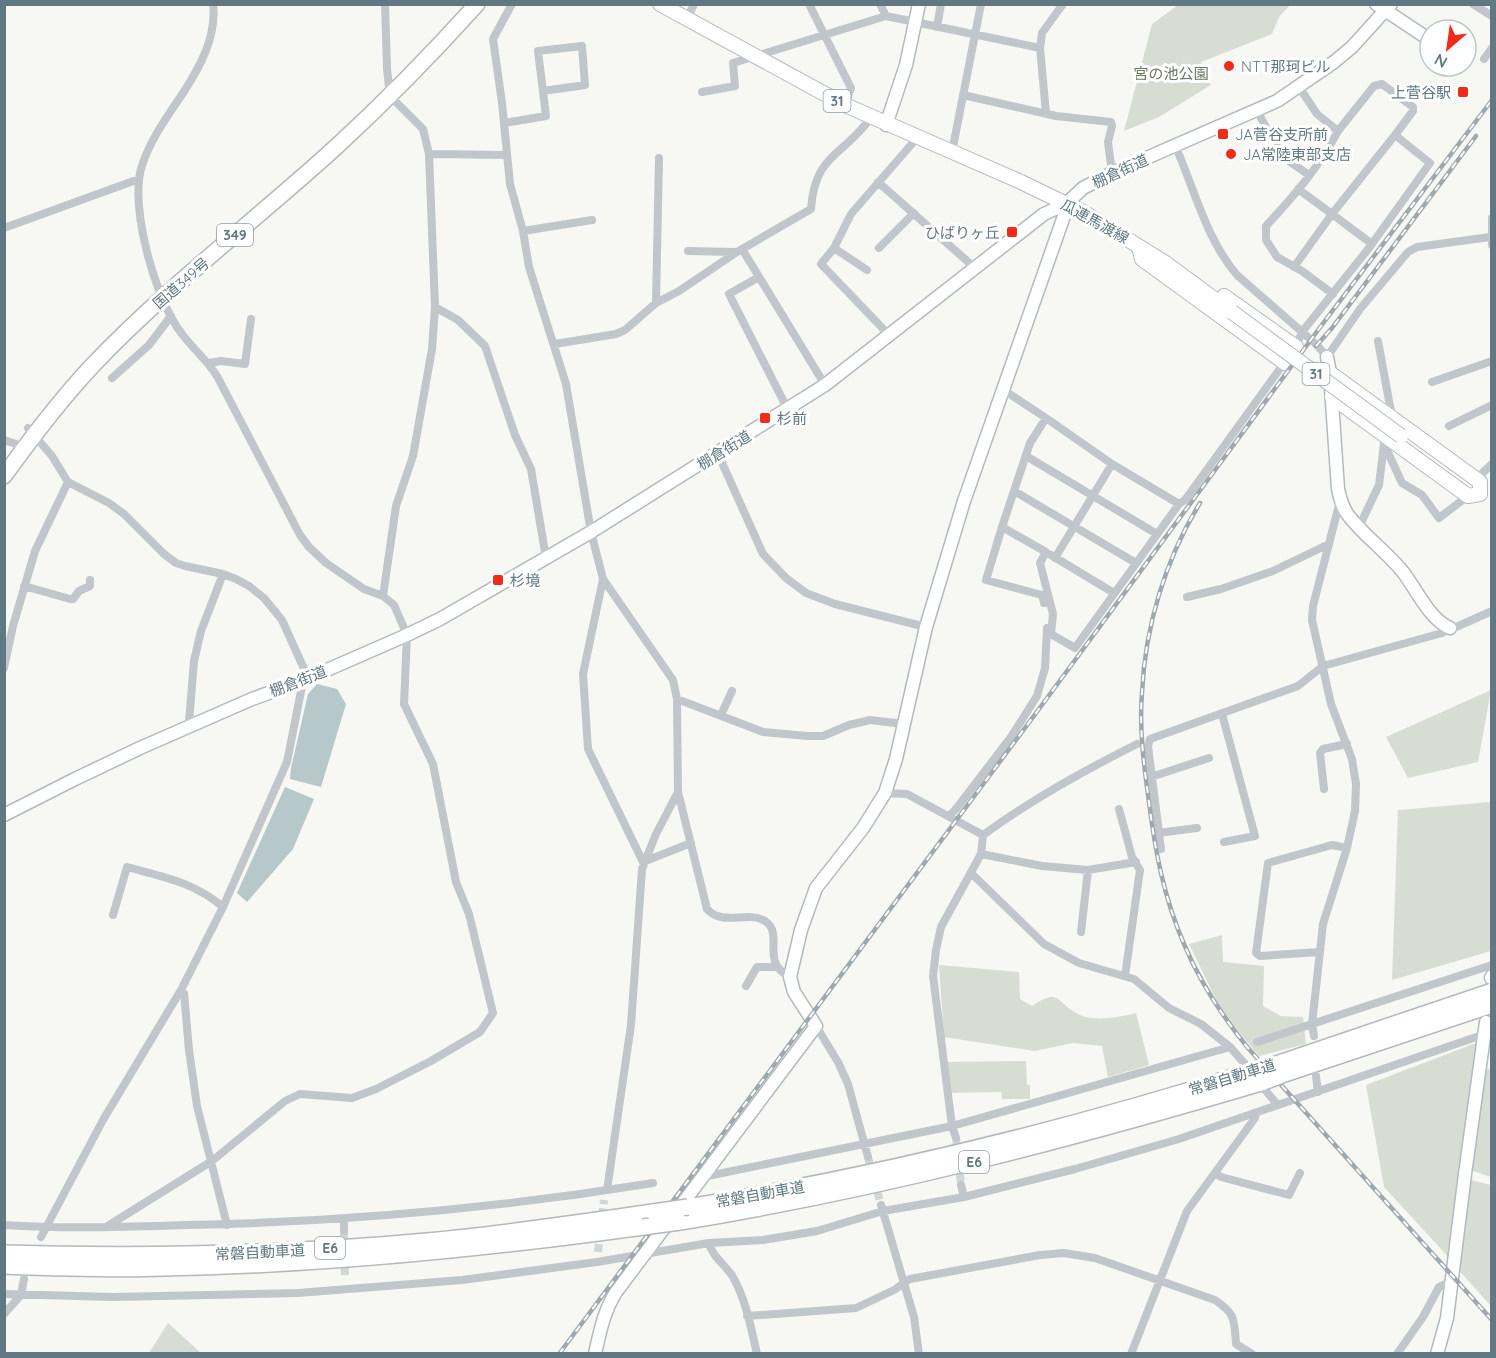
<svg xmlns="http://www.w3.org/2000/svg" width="1496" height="1358" font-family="Quicksand,'Noto Sans JP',sans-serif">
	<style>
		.green { fill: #d8ddd3 }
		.water { fill: #b6c8ca }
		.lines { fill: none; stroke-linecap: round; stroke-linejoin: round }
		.street-tunnel { stroke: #d1d7d7; stroke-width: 8; stroke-dasharray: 8 4; stroke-linecap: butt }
		.secondary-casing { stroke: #b2babe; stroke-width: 15 }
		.primary-casing { stroke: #b3babd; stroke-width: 16 }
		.highway-casing { stroke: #b3b9bb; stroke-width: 18 }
		.street { stroke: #c0c6c9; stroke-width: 8 }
		.secondary { stroke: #fff; stroke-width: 12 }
		.primary { stroke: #fff; stroke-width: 14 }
		.highway { stroke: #fff; stroke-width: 15 }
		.rail-casing { stroke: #9fa9ad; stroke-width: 4.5 }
		.rail { stroke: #fff; stroke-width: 2; stroke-dasharray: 7; stroke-linecap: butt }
		.primary-bridge-casing { stroke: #b3babd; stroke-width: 16; stroke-linecap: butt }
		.highway-bridge-casing { stroke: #b3b9bb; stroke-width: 18; stroke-linecap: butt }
		.primary-bridge { stroke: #fff; stroke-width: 14 }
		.highway-bridge { stroke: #fff; stroke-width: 15 }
		.poi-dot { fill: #f12b1a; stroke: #fff; stroke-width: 2 }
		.labels { text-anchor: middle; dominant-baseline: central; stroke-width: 6; stroke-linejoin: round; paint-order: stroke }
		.shield { fill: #fff; stroke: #90a0a7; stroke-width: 1.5 }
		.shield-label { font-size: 14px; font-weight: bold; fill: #607881 }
		.poi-label { font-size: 15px; fill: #607881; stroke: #fff; text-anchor: start }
		.park-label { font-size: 15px; fill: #68795f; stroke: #fff }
		.street-label { font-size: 15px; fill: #607881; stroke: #fff }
	</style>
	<rect width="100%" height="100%" fill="#f7f7f4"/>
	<!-- green -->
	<path class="green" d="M1178 5H1290L1279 17 1272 34 1201 62 1211 85 1159 117 1124 131 1152 24Z
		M1491 690 1478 762 1408 778 1386 737Z
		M1491 802V951L1392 980 1398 810Z
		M1222 935 1223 962 1264 966 1263 1006 1281 1016 1303 1017 1306 1044 1259 1056 1222 1012 1189 944Z
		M939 965 1019 972 1020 999 1032 1006C1061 986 1056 1004 1080 1015 1096 1022 1120 1017 1136 1013L1149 1065 1108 1077 1102 1046 1073 1043 1035 1051 944 1037Z
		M1476 1043 1452 1261 1384 1187 1366 1085Z
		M1026 1061 1027 1085H1030V1099H1002L1001 1092 948 1093V1062Z
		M1485 1068 1491 1070V1177L1470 1170Z
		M1467 1179 1491 1185V1306L1456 1267Z
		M168 1323 201 1353H149Z"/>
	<!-- water -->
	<path class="water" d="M317 684 337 689 346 704 321 787 290 779 291 768 308 694Z
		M285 787 314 799 293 849 247 902 237 893Z"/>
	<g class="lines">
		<!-- street-tunnel -->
		<path class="street-tunnel" d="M956 1138 961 1185
			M868 1157 881 1205
			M344 1231 345 1278
			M598 1252 604 1200"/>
		<!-- secondary casing -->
		<g class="secondary-casing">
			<path id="secondary" d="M1376 4 1430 40
				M886 125 906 65 919 4
				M1327 357 1330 373 1338 489C1340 498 1342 507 1348 515 1364 536 1386 551 1403 572 1416 589 1430 620 1450 628
				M4 815 75 779 140 748 252 699 304 680 407 635 440 619 591 532 825 385 1044 214 1066 204 1083 188 1112 173 1277 101 1334 62 1352 47 1391 4
				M1491 978 1492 976
				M595 1354C600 1331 604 1311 616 1292L816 1026 794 992 790 977 801 930 816 888 863 828 885 793 896 759 926 627 964 501 1064 216 1066 204
				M1437 1354 1447 1318 1465 1174 1486 1022"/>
		</g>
		<!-- primary casing -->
		<g class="primary-casing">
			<path id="primary" d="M660 4 845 105 1021 182 1085 213 1164 262 1232 312
				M1139 247 1142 259 1285 363
				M1224 296 1296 347
				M1330 373 1476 479 1480 482V494
				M1332 397 1468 496 1480 494"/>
		</g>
		<!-- highway casing -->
		<g class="highway-casing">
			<path id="highway" d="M4 476C32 437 60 400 93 365 168 286 256 220 336 147 386 101 432 54 477 4
				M1273 1065 1492 991
				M1282 1075 1492 1005
				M688 1207C880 1175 1069 1129 1255 1070
				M680 1222C878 1190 1072 1139 1264 1082
				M4 1253C146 1257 287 1254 427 1241 503 1234 578 1223 653 1212
				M4 1266C57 1268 110 1270 163 1268 324 1265 484 1249 643 1227"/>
		</g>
		<!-- street -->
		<path class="street" d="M512 4 493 39 502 103 510 184 523 231 529 267 566 384 591 532 603 579 673 680 677 699 678 792 707 909C723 927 747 910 765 921 785 934 759 962 790 977
			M809 4 851 88 847 99 842 104
			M880 4 886 16 1040 48
			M1473 4 1492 16
			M687 19 694 4
			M937 27 941 4
			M1484 59 1492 48
			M702 92 735 86 733 63 886 16
			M963 95 1056 116 1111 122 1112 126 1108 142 1112 173
			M1257 111 1283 157 1309 175
			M1046 113 1040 48 1042 33 1063 4
			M504 123 546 116 538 51 582 46 585 85 543 91
			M1175 145C1194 188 1206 239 1237 275L1317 345 1327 357 1360 309 1408 252 1417 247 1490 237
			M952 152 981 4
			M429 154 507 155
			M878 182 975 268
			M1298 189 1332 214 1395 135
			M1492 218V245
			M4 228 139 179
			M523 231 592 220
			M834 248 867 270
			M879 248 914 213
			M742 249 825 385
			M688 251 736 252
			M1294 267 1332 214 1372 244
			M759 277 729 294 788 410
			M1333 294 1302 271 1277 257 1266 240V226C1293 197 1320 166 1338 131
			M656 303 659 158
			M435 307 458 320 485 346 515 435 531 469 546 558
			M890 336 821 264 834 248 851 214 917 138
			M1378 341 1392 417
			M555 344 616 334 625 330 656 303 679 291 737 252 811 209C815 152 845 156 871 117
			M1295 349 1302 332 1369 248 1430 163 1395 135 1413 111V107L1382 84 1374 86 1338 131 1317 114 1299 87
			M209 363 221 361 245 364 251 319
			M112 378 149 345 171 316
			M1432 382 1492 361
			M1002 389 1046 418
			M1046 418 1112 464 1179 504 1075 648 1051 634 1053 614 1040 563 1046 552 1002 527 1030 443Z
			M1449 426 1492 405
			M28 428 52 456 68 482 109 503 124 514 164 554 176 563 185 566 223 574 236 579 249 586 264 598 282 620 305 671 287 762 223 907 181 990 103 1120 41 1237
			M4 440 16 444
			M718 454 763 554 786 578 806 593 835 604 926 627
			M1026 456 1157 534
			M1476 479 1492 464
			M1014 491 1136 563
			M1179 504 1185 500 1287 359
			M1002 527 986 580 1042 595 1044 603
			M1359 527 1379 485 1384 444 1402 483 1422 495 1439 518 1468 496
			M1051 555 1114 593
			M1055 558 1112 464
			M603 579 583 674 588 749 643 862 691 843
			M24 586 70 599H73L79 591 90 586V580
			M383 596 396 506 413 456 432 349 435 307 429 154 423 129 390 96 387 69 385 4
			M1187 597 1221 589 1273 571 1329 544
			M4 668 13 626 35 551 68 482
			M677 699 763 732 807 736H823L849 725 870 720 904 724
			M1222 714 1255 836 1224 842
			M721 715 732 691
			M191 726 189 722 194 661 201 631 223 574
			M1151 777 1209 758
			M1324 789 1320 753 1323 749 1347 744
			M885 793 907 794 983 835
			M1119 809 1132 857 1140 870 1125 976
			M949 816 956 809 1011 737 1037 696 1045 668 1047 628
			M1158 833 1197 828
			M1161 849 1148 746 1150 739 1298 686 1323 666 1442 633 1450 628H1454L1492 611
			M981 854 1042 866 1088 870 1136 862
			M972 874 1044 944 1079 963 1134 979 1169 1008 1201 1024 1230 1047
			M113 915 127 867C163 877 194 882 223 907
			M1081 932 1088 870
			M1320 952 1260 956 1256 953 1268 863 1332 845 1347 848
			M746 986 757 967H775
			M181 990 184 993 189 1050 197 1106 227 1225
			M816 1026 838 1062 848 1084 868 1157
			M1314 1036 1312 1024 1323 924 1347 848 1355 811 1356 784 1352 759 1331 704 1312 620 1313 606 1340 501
			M1257 1042 1492 965
			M1316 1076 1318 1092
			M1265 1090 1278 1105
			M956 1138 952 1126 933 976 936 950 941 927 981 854 983 835C1032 799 1083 771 1137 744
			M1216 1173 1221 1177 1289 1195 1300 1173
			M703 1177 952 1126 1230 1047 1245 1064
			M961 1185 964 1197
			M607 1190 631 1025 642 869 656 834 678 792
			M881 1205 914 1317 919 1354
			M344 1220V1231
			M4 1225C65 1229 126 1227 187 1225 343 1222 500 1208 653 1183
			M106 1227 212 1161 285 1101 300 1094 352 1098 376 1089 431 1061 480 1032 493 1013 469 914 456 882 433 764 404 704 407 635 394 605 383 596 364 589 326 563 309 547 300 535 217 376C207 360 193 349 182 334 156 301 130 210 141 169 149 141 167 117 183 93 200 67 217 36 213 4
			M709 1243C712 1257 726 1265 733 1277 746 1300 751 1328 757 1354
			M4 1294 113 1297 298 1293 462 1280 597 1262 709 1243 763 1240 817 1231 883 1211 964 1197 1075 1169 1179 1139 1485 1034
			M4 1314 21 1295 24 1279
			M747 1316 856 1308 894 1290 910 1279 1040 1255 1064 1253 1095 1258 1215 1300C1236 1314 1234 1320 1236 1344L1252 1354
			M1131 1354 1187 1211 1255 1118V1113
			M1397 1354 1423 1317 1439 1287 1446 1284 1451 1285"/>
		<!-- secondary -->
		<use href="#secondary" class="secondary"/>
		<!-- primary -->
		<use href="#primary" class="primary"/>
		<!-- highway -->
		<use href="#highway" class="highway"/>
		<!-- rail casing -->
		<g class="rail-casing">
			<path id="rail" d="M1316 346 1332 328 1476 136
				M1200 503C1165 560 1145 627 1142 693 1139 729 1144 766 1149 802 1155 851 1164 898 1184 944 1200 982 1222 1016 1248 1048L1492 1320
				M559 1354 1039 709 1324 322 1492 100"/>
		</g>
		<!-- rail -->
		<use href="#rail" class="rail"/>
		<!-- primary-bridge casing -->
		<g class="primary-bridge-casing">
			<path id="primary-bridge" d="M1232 312 1401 436"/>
		</g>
		<!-- highway-bridge casing -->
		<g class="highway-bridge-casing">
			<path id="highway-bridge" d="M1255 1070 1273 1065
				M1264 1082 1282 1075
				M653 1212 688 1207
				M643 1227 680 1222"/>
		</g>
		<!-- primary-bridge -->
		<use href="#primary-bridge" class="primary-bridge"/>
		<!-- highway-bridge -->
		<use href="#highway-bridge" class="highway-bridge"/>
	</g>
	<!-- markers -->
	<g class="poi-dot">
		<circle cx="1229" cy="66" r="6"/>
		<rect x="1457" y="86" width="12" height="12" rx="3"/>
		<rect x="1217" y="128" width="12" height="12" rx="3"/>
		<circle cx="1231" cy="154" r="6"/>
		<rect x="1006" y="226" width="12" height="12" rx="3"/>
		<rect x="759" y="412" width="12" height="12" rx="3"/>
		<rect x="492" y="574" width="12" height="12" rx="3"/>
	</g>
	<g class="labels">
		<!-- shield labels -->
		<g class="shield">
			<rect x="823.5" y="90" width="27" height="22" rx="4.5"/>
			<rect x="217" y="224" width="36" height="22" rx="4.5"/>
			<rect x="1302.5" y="363" width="27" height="22" rx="4.5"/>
			<rect x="959" y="1151" width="30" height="22" rx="4.5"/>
			<rect x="315" y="1237" width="30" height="22" rx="4.5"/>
		</g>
		<g class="shield-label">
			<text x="837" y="101">31</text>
			<text x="235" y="235">349</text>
			<text x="1316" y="374">31</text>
			<text x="974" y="1162">E6</text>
			<text x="330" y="1248">E6</text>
		</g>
		<!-- poi labels -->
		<g class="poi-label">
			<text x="1241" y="66">NTT那珂ビル</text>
			<text x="1451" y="92" text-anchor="end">上菅谷駅</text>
			<text x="1235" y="134">JA菅谷支所前</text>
			<text x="1243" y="154">JA常陸東部支店</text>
			<text x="1000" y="232" text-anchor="end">ひばりヶ丘</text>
			<text x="777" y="418">杉前</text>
			<text x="510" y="580">杉境</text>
		</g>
		<!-- park labels -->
		<g class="park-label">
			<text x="1171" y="73">宮の池公園</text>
		</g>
		<!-- street labels -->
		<g class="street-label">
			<text transform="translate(1120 171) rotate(-25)">棚倉街道</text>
			<text transform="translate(1095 221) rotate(29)">瓜連馬渡線</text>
			<text transform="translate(181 283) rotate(-41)">国道349号</text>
			<text transform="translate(724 450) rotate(-32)">棚倉街道</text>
			<text transform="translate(298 681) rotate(-21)">棚倉街道</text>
			<text transform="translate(1232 1077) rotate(-17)">常磐自動車道</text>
			<text transform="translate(760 1194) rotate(-10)">常磐自動車道</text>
			<text transform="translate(260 1252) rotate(-3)">常磐自動車道</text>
		</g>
	</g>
	<!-- border -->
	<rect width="1496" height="1358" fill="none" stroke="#607881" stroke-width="12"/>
	<!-- north arrow -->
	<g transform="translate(1448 48) rotate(209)"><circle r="28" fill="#ffffff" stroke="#bfc9cd" stroke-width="1.5"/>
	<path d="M0-4.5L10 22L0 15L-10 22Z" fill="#f12b1a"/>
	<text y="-9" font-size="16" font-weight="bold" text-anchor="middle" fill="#607881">N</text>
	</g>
</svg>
